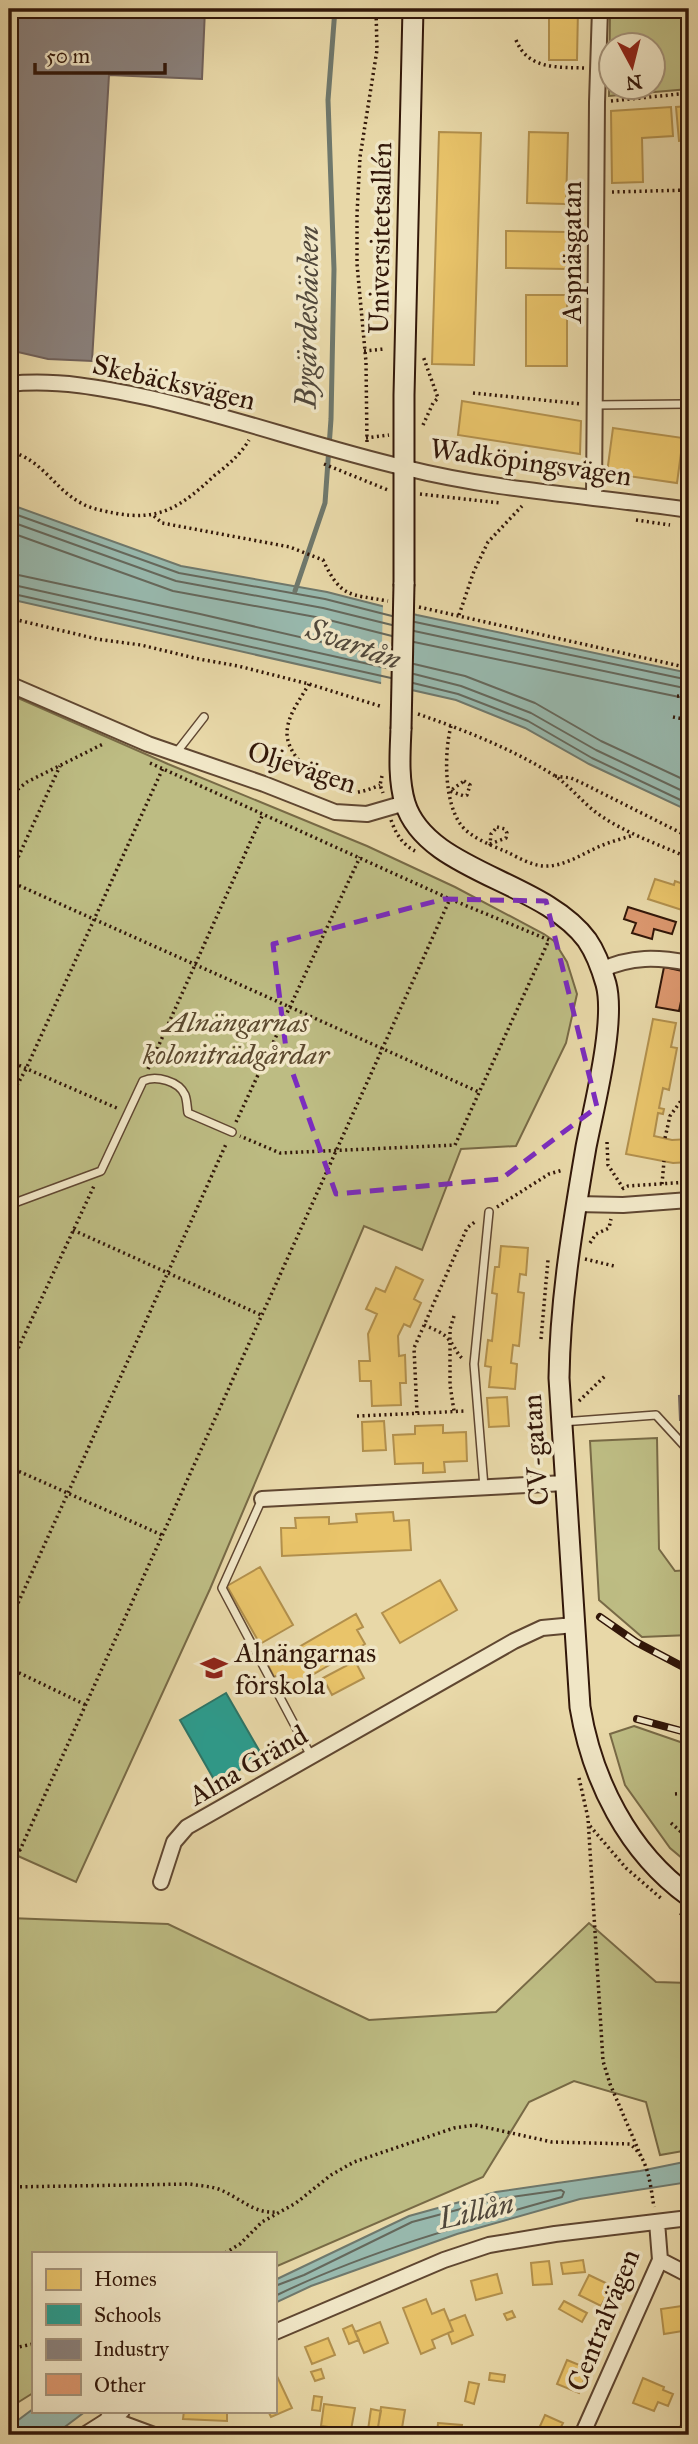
<svg xmlns="http://www.w3.org/2000/svg" width="698" height="2444" font-family="'IM FELL Great Primer',serif">
	<style>
		.green { fill: #bdbc83; stroke: #786a46; stroke-width: 2; fill-rule: evenodd }
		.water { fill: #98b9ae; stroke: #6f786c; stroke-width: 2 }
		.pier { fill: #e8d8a8 }
		.homes { fill: #e9c46a; stroke: #b2904d; stroke-width: 2 }
		.schools { fill: #2a9d8f; stroke: #2c7567; stroke-width: 2 }
		.industry { fill: #8a817c; stroke: #70615a; stroke-width: 2 }
		.lines { fill: none; stroke-linecap: round; stroke-linejoin: round }
		.shore { stroke: #65685c; stroke-width: 2 }
		.stream { stroke: #6f786c; stroke-width: 5 }
		.building { fill: #db976e; stroke: #321709; stroke-width: 2 }
		.lane-casing { stroke: #604731; stroke-width: 10 }
		.street-casing { stroke: #604731; stroke-width: 18 }
		.secondary-casing { stroke: #321709; stroke-width: 23 }
		.path { stroke: #321709; stroke-width: 3.5; stroke-dasharray: 2 3.5; stroke-linecap: butt }
		.lane { stroke: #f0e6c6; stroke-width: 7 }
		.street { stroke: #f0e6c6; stroke-width: 14 }
		.secondary { stroke: #f0e6c6; stroke-width: 19 }
		.rail-casing { stroke: #321709; stroke-width: 8 }
		.rail { stroke: #f0e6c6; stroke-width: 5; stroke-dasharray: 16; stroke-linecap: butt }
		.secondary-bridge-casing { stroke: #321709; stroke-width: 23; stroke-linecap: butt }
		.secondary-bridge { stroke: #f0e6c6; stroke-width: 19 }
		.marked { fill: none; stroke: #7b2cbf; stroke-width: 5; stroke-dasharray: 14 9; stroke-linejoin: round }
		.labels { text-anchor: middle; dominant-baseline: central; stroke-width: 7; stroke-linejoin: round; paint-order: stroke }
		.street-label { font-size: 28px; fill: #321709; stroke: #f0e6c6 }
		.park-label { font-size: 28px; font-style: italic; fill: #5c492e; stroke: #f0e6c6 }
		.poi-label { font-size: 28px; fill: #321709; stroke: #f0e6c6; text-anchor: start }
		.water-label { font-size: 30px; font-style: italic; fill: #51483b; stroke: #f0e6c6 }
	</style>
	<rect width="100%" height="100%" fill="#e8d8a8"/>
	<filter id="stains"><feTurbulence type="fractalNoise" baseFrequency=".00286" numOctaves="4"/><feColorMatrix values="0 0 0 0 .2 0 0 0 0 .09 0 0 0 0 .02 0 0 0 .5 -.17"/></filter>
	<radialGradient id="worn" r=".72"><stop offset=".6" stop-color="#630" stop-opacity="0"/><stop offset="1" stop-color="#630" stop-opacity=".3"/></radialGradient>
	<!-- green -->
	<path class="green" d="M610 9H689V89L609 96ZM610 46H652V88H610Z
		M9 694 168 764 367 846 455 887 544 934 554 941 567 962 577 994 566 1043 516 1146 461 1149 422 1250 364 1226 210 1589 76 1882 9 1852Z
		M657 1438 659 1549 675 1571 689 1570V1635L642 1637 599 1600 590 1441Z
		M634 1726 689 1745V1864L670 1848 625 1785 610 1734Z
		M9 1918 168 1924 369 2020 496 2012 589 1923 656 1982 689 1983V2150L660 2155 646 2102 574 2081 529 2102 483 2177 275 2267V2253H33V2393L9 2408Z"/>
	<!-- water -->
	<path class="water" d="M9 504 181 566 327 592 417 615 689 673V811L589 764 525 728 456 700 9 599Z
		M689 2161V2182L580 2199 457 2234 311 2286 275 2303V2280L409 2216 496 2192 640 2171Z
		M33 2409V2411H86L54 2435H9V2427Z"/>
	<!-- pier -->
	<path class="pier" d="M383 603 415 611 413 694 381 687Z"/>
	<!-- homes -->
	<path class="homes" d="M549 9H578L577 60H549Z
		M689 106V140L679 141 676 107Z
		M671 107 673 136 642 138 643 182 612 183 611 111Z
		M439 132 481 133 474 365 432 364Z
		M529 132 568 133 566 204 527 203Z
		M506 231 568 232 567 269 506 268Z
		M526 295H567V366H526Z
		M462 401 581 421 580 454 458 435Z
		M613 428 683 438 677 483 607 473Z
		M655 879 674 885 675 881 689 886V909L683 907 682 910 648 899Z
		M653 1019 676 1023 671 1047 677 1048 669 1090 663 1088 659 1108 664 1109 663 1114 658 1113 654 1136 672 1140 689 1139V1162L673 1163 626 1154Z
		M501 1246 528 1248 526 1275 520 1274 518 1292 524 1293 519 1346 513 1345 511 1363 517 1364 515 1389 489 1387 491 1367 485 1366 488 1340 492 1341 497 1294 492 1293 495 1267H499Z
		M396 1267 423 1280 414 1299 421 1303 410 1327 404 1324 398 1336 399 1356 405 1355 406 1383H400L401 1405 372 1406 371 1381H360L359 1361H370L368 1334 377 1314 366 1309 376 1288 385 1292Z
		M507 1397 509 1426 489 1427 487 1398Z
		M384 1421 386 1450 363 1451 362 1422Z
		M443 1425V1433L466 1432 467 1461 444 1462 445 1472 423 1473V1463L395 1464 393 1435 415 1434V1426Z
		M393 1512 394 1521 409 1520 411 1550 282 1556 281 1528H296L295 1518 329 1517V1524L357 1522 356 1514Z
		M260 1567 293 1625 260 1644 227 1586Z
		M440 1580 457 1610 400 1643 382 1613Z
		M356 1614 363 1627 357 1630 365 1644 292 1687 283 1672 274 1677 268 1665Z
		M355 1661 364 1678 332 1695 323 1678Z
		M583 2260 585 2272 563 2274 561 2263Z
		M549 2261 552 2284 533 2285 531 2263Z
		M497 2274 502 2293 476 2300 471 2281Z
		M589 2275 612 2286 601 2306 579 2295Z
		M426 2299 432 2314 444 2309 453 2331 432 2340 435 2348 421 2354 403 2308Z
		M564 2301 587 2313 582 2322 559 2309Z
		M689 2305V2330L664 2334 661 2309Z
		M512 2311 515 2317 507 2320 504 2314Z
		M465 2315 473 2335 452 2344 448 2333 453 2331 449 2321Z
		M380 2322 388 2343 364 2353 355 2332Z
		M352 2325 359 2340 349 2344 343 2329Z
		M328 2338 335 2355 312 2364 305 2347Z
		M567 2360 589 2369 587 2373 591 2374 588 2382 584 2380 579 2393 557 2384Z
		M321 2369 324 2378 315 2381 311 2372Z
		M275 2372 292 2408 271 2417 268 2411H275Z
		M490 2373 505 2375 504 2382 489 2380Z
		M643 2378 664 2387 663 2390 673 2394 668 2406 658 2402 654 2411 633 2403Z
		M469 2382 479 2384 474 2404 465 2401Z
		M314 2396 322 2397 320 2411 312 2410Z
		M324 2404 355 2408 351 2430 321 2426Z
		M381 2407 405 2410 402 2428H406L405 2435H377Z
		M371 2409 381 2411 377 2432 368 2430Z
		M184 2411H227V2421L183 2419Z
		M545 2415 563 2423 557 2435H536Z
		M682 2422 689 2425V2435L678 2432Z
		M438 2423 462 2425 461 2435H437Z"/>
	<!-- schools -->
	<path class="schools" d="M226 1693 263 1757 216 1783 180 1720Z"/>
	<!-- industry -->
	<path class="industry" d="M12 9H205L202 79 109 75 92 361 48 359 9 350V17H12Z
		M689 1395V1420H680L679 1396Z"/>
	<g class="lines">
		<!-- shore -->
		<path class="shore" d="M9 512 179 573 325 599 392 616
			M9 521 176 581 323 608 392 625
			M9 532 173 591 321 618 392 636
			M9 573 200 614 391 658
			M9 584 391 669
			M9 593 391 678
			M415 622 689 680
			M414 631 689 689
			M414 642 689 699
			M414 664 465 676 535 703 601 741 689 782
			M414 674 461 686 531 713 596 750 689 794
			M413 683 458 694 528 721 592 758 689 804
			M275 2286 304 2275 412 2222 498 2199 561 2190 564 2192 562 2197C465 2224 365 2252 275 2296"/>
		<!-- stream -->
		<path class="stream" d="M295 591 325 503 331 419 334 269 328 100 335 9"/>
	</g>
	<!-- building -->
	<path class="building" d="M628 907 676 922 672 934 654 929 652 939 632 933 636 923 624 919Z
		M664 967 687 972 679 1011 656 1007Z"/>
	<g class="lines">
		<!-- lane casing -->
		<g class="lane-casing">
			<path id="lane" d="M595 405 687 404
				M176 753 204 717
				M9 1205 101 1171 143 1081C156 1075 179 1081 185 1095 187 1100 187 1107 188 1113L232 1132
				M562 1422 656 1415 689 1451
				M484 1487 474 1364 489 1212
				M262 1499 222 1588 311 1756"/>
		</g>
		<!-- street casing -->
		<g class="street-casing">
			<path id="street" d="M9 384C57 379 103 388 150 398 237 418 320 448 406 468 498 491 595 496 689 510
				M594 497 597 102 600 9
				M9 684 148 744 264 784 335 812 367 814 405 803
				M601 970C632 956 657 957 689 963
				M576 1204 623 1205 689 1200
				M262 1499 565 1483
				M161 1882 174 1842 187 1827 514 1641 542 1628 574 1625
				M660 2260 689 2275
				M275 2332 444 2260 489 2245 555 2234 689 2218
				M108 2418 154 2435
				M84 2435 122 2411
				M582 2435 660 2260 657 2222"/>
		</g>
		<!-- secondary casing -->
		<g class="secondary-casing">
			<path id="secondary" d="M404 584V395L413 9
				M401 729C400 753 398 779 405 803 426 872 543 880 587 940 596 953 602 970 606 984 616 1022 594 1106 586 1147 573 1223 560 1300 559 1378L580 1707C592 1780 628 1852 689 1896"/>
		</g>
		<!-- path -->
		<path class="path" d="M516 40C528 70 558 67 585 68
			M611 101 689 93
			M612 192 689 190
			M364 351 384 349
			M473 393 582 404
			M423 425 433 403 438 398 423 356
			M366 438 389 435
			M367 442 366 362 357 264V214L360 157 377 50 376 9
			M9 451C44 460 54 490 83 504 92 509 104 511 114 513 160 522 182 506 215 475 228 465 241 454 249 440
			M324 464 388 490
			M420 494 500 503
			M154 516 162 523 290 547 323 560C341 598 349 594 388 601
			M636 520 670 525
			M419 607 689 668
			M459 615 474 571 488 542 522 506
			M9 618 97 639 141 645 199 659 238 666 309 684 383 707
			M309 684C300 700 287 715 287 734 288 759 321 783 343 791 356 795 368 790 380 785
			M677 696 689 697
			M418 714C464 730 510 748 552 774 570 785 583 804 601 816 628 834 660 845 689 858
			M673 717 689 720
			M451 726C444 753 444 802 461 825 471 838 493 846 507 852 519 858 534 867 548 866 568 865 585 852 603 845 613 841 624 838 634 835
			M150 763 450 899 549 940 455 1145 280 1153 240 1136
			M382 776 380 785 383 793
			M555 776 571 778 582 783 689 837
			M464 781 470 785 467 795 464 796 450 791Z
			M9 796 27 782 105 743
			M391 820C396 834 402 844 415 851
			M497 827 505 829 507 833 506 838 490 844 491 834Z
			M9 877 60 766
			M9 881 479 1092
			M9 1061 119 1109
			M148 1069 263 814
			M683 1098 689 1102
			M9 1100 26 1069 163 768
			M236 1122 360 857
			M665 1138 670 1116 683 1098 689 1064
			M607 1142 608 1165 623 1188
			M662 1184 664 1161
			M622 1189 628 1186 689 1182
			M497 1207 549 1174 563 1170
			M73 1230 261 1315
			M590 1243 596 1234 609 1228 611 1219
			M585 1259 614 1266
			M454 1316 450 1329V1385L454 1411
			M424 1325C433 1329 443 1332 449 1340 455 1346 456 1353 463 1359
			M541 1339 548 1260
			M9 1368 94 1186
			M540 1392 543 1430
			M579 1401 605 1376
			M417 1413 414 1348 467 1228 476 1221
			M357 1416 466 1411
			M9 1467 162 1535
			M9 1623 227 1142
			M9 1668 86 1705
			M579 1778 588 1818 603 2061 610 2084 641 2156
			M675 1794 689 1793
			M671 1823 689 1839
			M590 1826 626 1868 663 1900
			M9 1845 20 1850 450 899
			M680 1913 689 1919
			M9 2187 190 2184C201 2186 213 2186 223 2191 241 2199 255 2214 276 2212
			M225 2253 240 2244 262 2222 296 2203 331 2175 354 2162 454 2128 475 2125 552 2142 630 2144C649 2159 650 2184 654 2207
			M9 2349 33 2344"/>
		<!-- lane -->
		<use href="#lane" class="lane"/>
		<!-- street -->
		<use href="#street" class="street"/>
		<!-- secondary -->
		<use href="#secondary" class="secondary"/>
		<!-- rail casing -->
		<g class="rail-casing">
			<path id="rail" d="M600 1617 636 1642 689 1670
				M637 1719 689 1733"/>
		</g>
		<!-- rail -->
		<use href="#rail" class="rail"/>
		<!-- secondary-bridge casing -->
		<g class="secondary-bridge-casing">
			<path id="secondary-bridge" d="M401 729 404 584"/>
		</g>
		<!-- secondary-bridge -->
		<use href="#secondary-bridge" class="secondary-bridge"/>
	</g>
	<!-- marked area -->
	<path class="marked" d="M444 899 546 901 597 1107 501 1179 336 1194 287 1057 273 944Z"/>
	<!-- icons -->
	<defs>
		<g id="school-bare" transform="scale(2.1)"><path d="M0-5L7-2L0 1L-7-2ZM-4 1L0 2.5L4 1V4Q0 6-4 4Z" fill="#8f2418" stroke="#f0e6c6" stroke-width="2.5" paint-order="stroke"/></g>
	</defs>
	<g fill-rule="evenodd">
		<use href="#school-bare" x="214" y="1668"/>
	</g>
	<g class="labels">
		<!-- street labels -->
		<g class="street-label">
			<text transform="translate(380 238) rotate(-89)">Universitetsallén</text>
			<text transform="translate(571 252) rotate(-90)">Aspnäsgatan</text>
			<text transform="translate(174 382) rotate(13)">Skebäcksvägen</text>
			<text transform="translate(531 462) rotate(8)">Wadköpingsvägen</text>
			<text transform="translate(302 767) rotate(18)">Oljevägen</text>
			<text transform="translate(535 1450) rotate(-94)">CV-gatan</text>
			<text transform="translate(248 1765) rotate(-30)">Alna Gränd</text>
			<text transform="translate(603 2320) rotate(-68)">Centralvägen</text>
		</g>
		<!-- park labels -->
		<g class="park-label">
			<text x="236" y="1022">Alnängarnas<tspan x="236" dy="32">koloniträdgårdar</tspan></text>
		</g>
		<!-- poi labels -->
		<g class="poi-label">
			<text x="235" y="1652">Alnängarnas<tspan x="235" dy="32">förskola</tspan></text>
		</g>
		<!-- water labels -->
		<g class="water-label">
			<text transform="translate(307 317) rotate(-89)">Bygärdesbäcken</text>
			<text transform="translate(354 644) rotate(20)">Svartån</text>
			<text transform="translate(476 2211) rotate(-13)">Lillån</text>
		</g>
	</g>
	<!-- margin -->
	<rect width="698" height="2444" fill="none" stroke="#e8d8a8" stroke-width="35"/>
	<rect x="10" y="10" width="677" height="2423" fill="none" stroke="#321709" stroke-width="3.5"/>
	<rect x="18" y="18" width="663" height="2409" fill="none" stroke="#321709" stroke-width="2"/>
	<!-- legend -->
	<rect x="32" y="2252" width="245" height="161" fill="#f0e6c6" stroke="#a4937a" stroke-width="2"/>
	<rect x="46" y="2269" width="35" height="21" fill="#e9c46a" stroke="#a4937a" stroke-width="2"/>
	<text x="94" y="2286" font-size="21" fill="#321709">Homes</text>
	<rect x="46" y="2304" width="35" height="21" fill="#2a9d8f" stroke="#a4937a" stroke-width="2"/>
	<text x="94" y="2322" font-size="21" fill="#321709">Schools</text>
	<rect x="46" y="2339" width="35" height="21" fill="#8a817c" stroke="#a4937a" stroke-width="2"/>
	<text x="94" y="2356" font-size="21" fill="#321709">Industry</text>
	<rect x="46" y="2374" width="35" height="21" fill="#db976e" stroke="#a4937a" stroke-width="2"/>
	<text x="94" y="2392" font-size="21" fill="#321709">Other</text>
	<!-- north arrow -->
	<g transform="translate(632 66) rotate(173)"><circle r="33" fill="#f0e6c6" stroke="#a4937a" stroke-width="2"/>
	<path d="M0-5L12 26L0 18L-12 26Z" fill="#8f2418"/>
	<text y="-10" font-size="19" font-weight="bold" text-anchor="middle" fill="#321709">N</text>
	</g>
	<!-- scale -->
	<path d="M35 63v10h130v-10" fill="none" stroke="#321709" stroke-width="3.5"/>
	<text x="46" y="63" font-size="21" fill="#321709" stroke="#f0e6c6" stroke-width="5" paint-order="stroke">50 m</text>
	<rect width="100%" height="100%" filter="url(#stains)"/>
	<rect width="100%" height="100%" fill="url(#worn)"/>
</svg>
